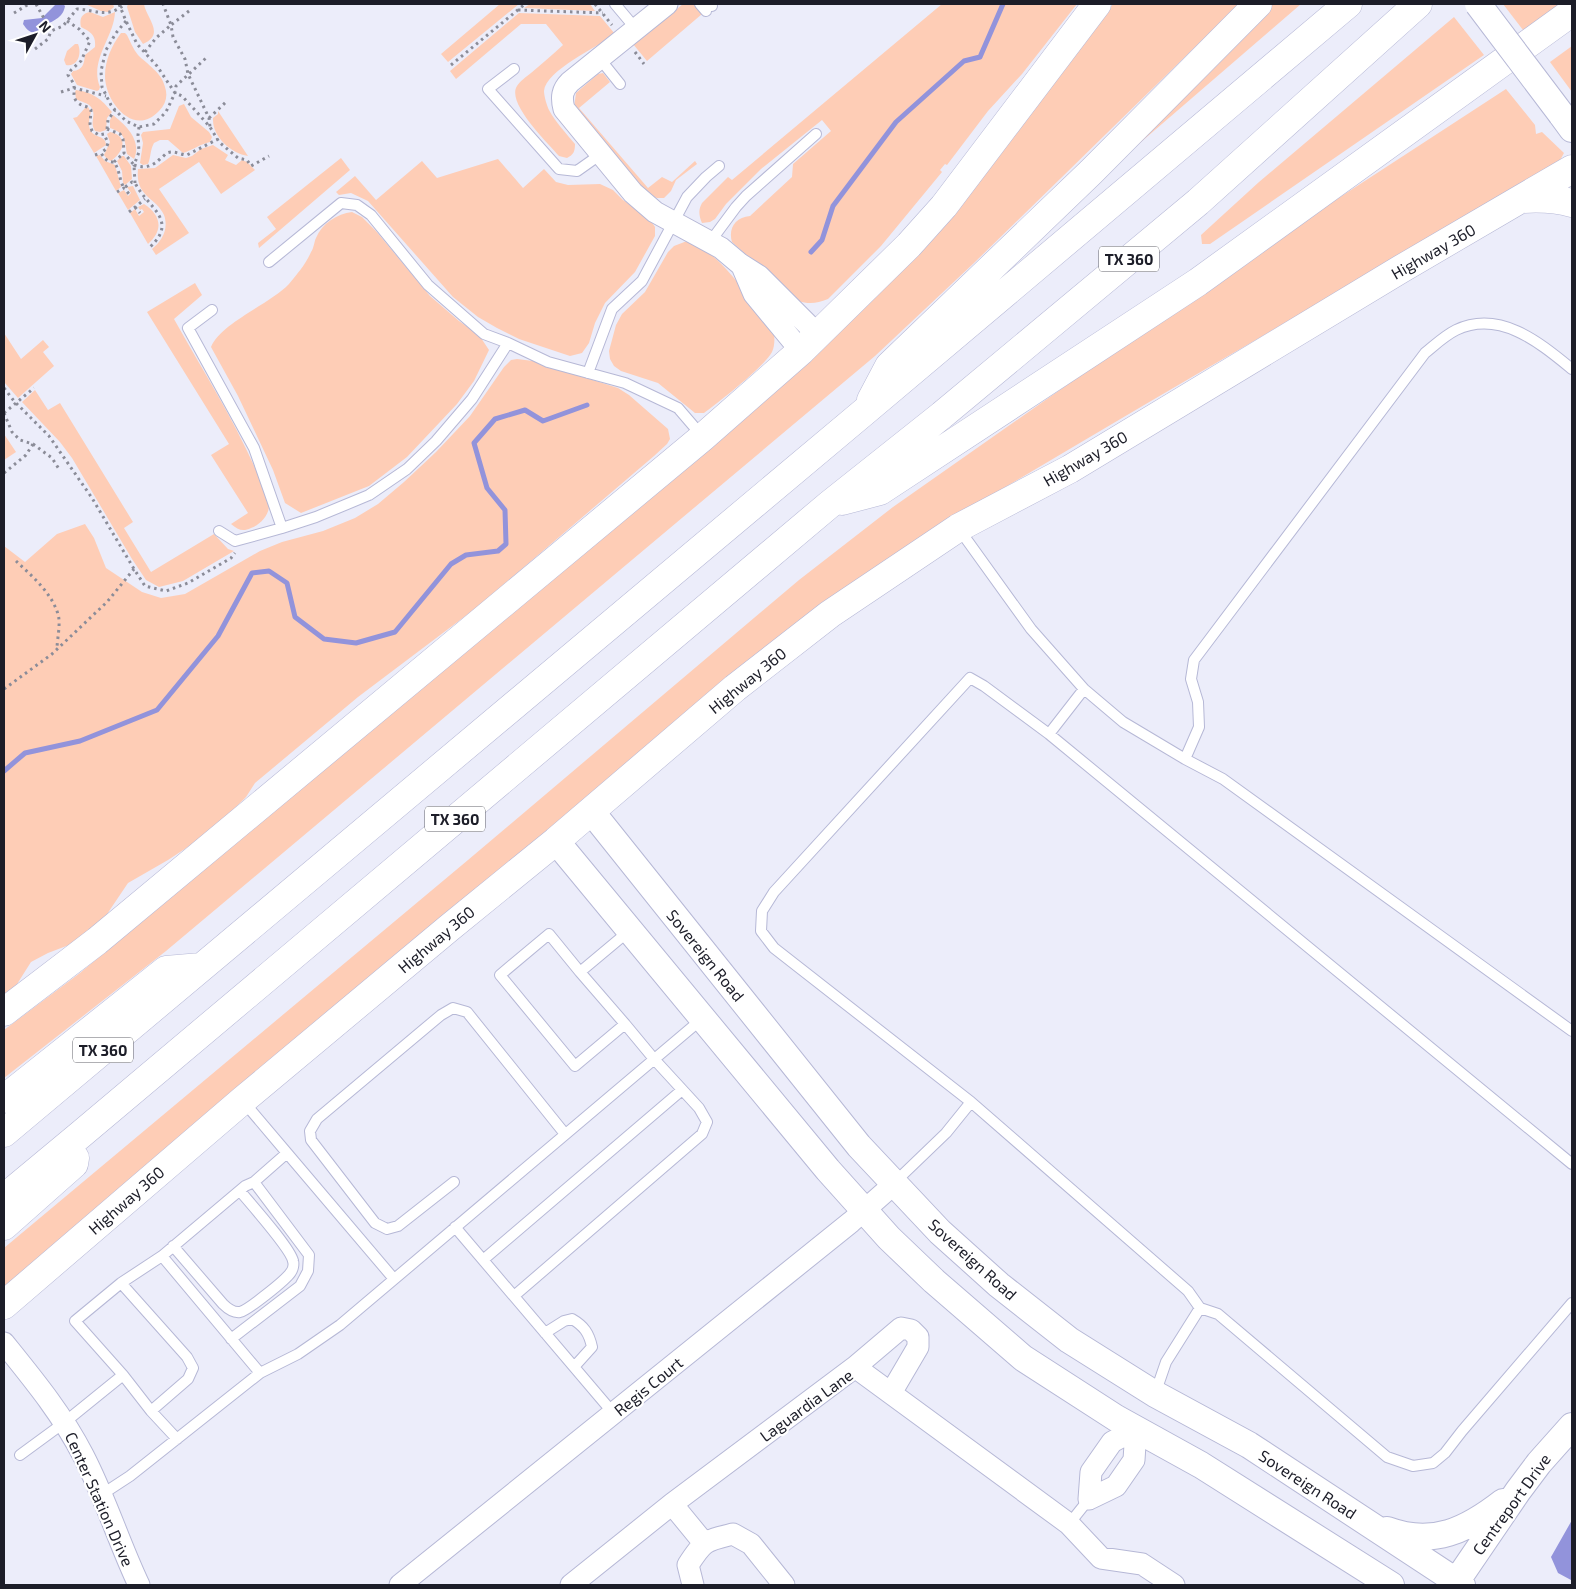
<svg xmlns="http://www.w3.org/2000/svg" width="1576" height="1589" font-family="'Exo 2',sans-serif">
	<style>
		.green { fill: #fecdb6 }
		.water { fill: #9293db }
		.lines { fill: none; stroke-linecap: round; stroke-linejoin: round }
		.stream { stroke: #9293db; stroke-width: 5 }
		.service-casing { stroke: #b6b8d6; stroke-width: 12 }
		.minor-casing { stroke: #b6b8d6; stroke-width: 23 }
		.tertiary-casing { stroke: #b6b8d6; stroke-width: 28 }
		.secondary-casing { stroke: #b6b8d6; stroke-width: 29 }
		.motorway-casing { stroke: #b6b8d6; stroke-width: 29 }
		.path { stroke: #8b8c98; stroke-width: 3; stroke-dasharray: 2.5 4; stroke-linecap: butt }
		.service { stroke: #fff; stroke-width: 10 }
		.minor { stroke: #fff; stroke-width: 21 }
		.tertiary { stroke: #fff; stroke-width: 26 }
		.secondary { stroke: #fff; stroke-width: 28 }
		.motorway { stroke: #fff; stroke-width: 28 }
		.tertiary-bridge-casing { stroke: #b6b8d6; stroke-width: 28; stroke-linecap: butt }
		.tertiary-bridge { stroke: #fff; stroke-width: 26 }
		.labels { text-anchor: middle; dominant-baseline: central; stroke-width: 4.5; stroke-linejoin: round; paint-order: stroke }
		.shield { fill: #fff; stroke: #606168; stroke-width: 1 }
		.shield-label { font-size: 15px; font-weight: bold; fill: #1c1d28 }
		.street-label { font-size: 16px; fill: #1c1d28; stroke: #fff }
	</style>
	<rect width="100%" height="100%" fill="#ecedfa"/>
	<!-- green -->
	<path class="green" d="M85 4H113L114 7 108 12 101 11Z
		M128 4H144C146 18 166 34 143 44L135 32 127 7Z
		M500 4H519L448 62 441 54Z
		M530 4H590L595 11 524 8Z
		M683 4H693L702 14 647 61 633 44Z
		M942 4H1077L1022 74 988 111 947 165 945 164 940 170 942 172 881 246 828 299C816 304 809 304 797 301L732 242C728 229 735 217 750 216L792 177 793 164 831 131 822 120 761 169 726 204 715 219 710 222 702 223C699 216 698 210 702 203L728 177 732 180Z
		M1113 4H1239L974 263 875 356 166 951 4 1078V1030L80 973 779 387 878 295 931 238Z
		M1267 4H1301L1119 161Z
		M1503 4H1564L1523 30Z
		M90 12 103 17 115 12C114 38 89 60 100 87L99 90 97 91 77 85 71 74 73 71C83 70 84 64 85 55L95 47C96 35 91 32 81 27 79 19 82 13 90 12Z
		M519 13 600 16 615 34C598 47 546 70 544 91 544 96 547 106 549 110 556 123 566 133 575 144 575 152 573 155 567 158L559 156C548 143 506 103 517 86 520 81 526 77 531 73 542 64 553 54 563 45L546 24H521L456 79 450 71Z
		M1454 17 1484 55 1210 244H1202L1201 235 1259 182Z
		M121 33H125L127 35C130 41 133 49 138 55 147 64 162 73 165 87 168 96 166 104 159 111 134 138 105 102 105 76 105 60 112 45 121 33Z
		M75 44H78C82 54 78 67 66 65L64 60 67 51Z
		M1572 46V92L1550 62Z
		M603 73 610 82 579 108 648 188 662 177 672 182 695 161 697 164 676 180 671 191 664 198H657L648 194 639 188 574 108 576 93 598 74Z
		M1506 89 1535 125 1536 134 1542 132 1564 153 1559 162C1358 282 1154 397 954 518L4 1289V1248L468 860 799 580 893 507 1262 248Z
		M76 90C93 92 101 99 112 112L107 118 106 130 100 132 95 131C89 122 97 115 91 107 89 103 81 102 76 99L75 92Z
		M184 104 191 117 209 132 212 137 210 142C200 144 193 150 183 153L168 140H160L154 143C150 150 151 157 148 164L143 165 140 163 143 143 141 135 143 132 170 129 179 106Z
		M88 107 91 112C82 143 106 131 106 145L94 153 73 118 77 117 85 108Z
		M218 111 248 156C231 153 212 137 213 118L218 114Z
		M113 115C127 126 142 141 134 159L127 154C124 138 126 134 110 128V120Z
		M110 132C129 136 124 152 111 161L107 159 104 155 110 142 107 134Z
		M213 145 228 155 225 160 236 165 242 160 247 162 255 170 221 194 199 162 159 189 189 233 156 255 152 249C162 241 169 229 164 215 156 197 135 197 138 169L155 168 173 155 186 158 192 156 201 149Z
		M100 155 105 161 115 165 121 187 116 191 96 156Z
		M122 156H124L131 166 132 179 125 185 123 183 122 171 117 161Z
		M341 158 350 170 259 248 258 243 276 229 267 217Z
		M498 159 523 188 544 169 556 182 568 185 600 184 613 190 623 200 649 218 655 227V236L635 272 605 303 595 323 589 343 582 353 570 356 519 339 497 328 478 317 453 297 368 201 351 193 339 195 336 192 355 176 376 200 422 161 437 178Z
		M133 186 140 200 128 210 118 193 124 190 128 196 131 193 127 187Z
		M144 204C161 215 164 230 148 244L130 213 135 209 139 216 144 212 142 209 140 210 138 207Z
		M352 212 362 217 376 231 430 296 459 321 479 335 489 350 474 381 457 404 407 457 369 486 301 513 285 503 273 470 238 396 211 347C221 323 270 304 289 284 297 274 306 264 311 252 314 248 314 242 316 238 322 223 337 214 352 212Z
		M687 241C713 249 732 276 749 296 758 306 769 317 773 330 775 336 775 346 772 352 765 366 718 403 704 413H695L658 383 621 371 614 366 610 359 609 351 616 325 622 314 645 292 668 252 674 246Z
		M195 283 202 295 174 319C202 369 233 418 256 470 261 480 269 494 269 506 269 515 260 525 251 528 243 532 238 530 231 524L248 513 211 455 229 444 147 312Z
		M4 333 21 359 43 340 49 347 43 352 54 366 18 398 4 382Z
		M517 359 533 361 618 388 629 395 668 429 670 439 667 444 654 456 476 608 358 697 255 783 246 797 212 831 168 860 128 883 99 926 69 945 48 953 31 962 12 992 4 999V546L25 562 57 534 85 524 94 538 106 568 142 592 161 598 185 594 260 551 282 542 323 531 355 518 378 504 404 482 436 452 470 416 504 367 511 360Z
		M35 390 48 410 60 403 133 522 124 528 151 572 214 534 228 549 234 551 183 581 159 587 146 580 132 559 72 458 60 442 22 402Z
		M4 434 16 452 4 460Z"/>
	<!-- water -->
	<path class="water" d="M56 4H63L65 6C63 19 52 20 44 27 41 29 39 31 37 33 30 33 27 30 23 24L24 20 42 18Z
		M1572 1520 1571 1580 1558 1573 1551 1557Z"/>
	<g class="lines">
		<!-- stream -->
		<path class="stream" d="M811 252 822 240 833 206 896 122 964 61 980 57 1003 4
			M4 771 25 753 80 741 157 710 218 636 252 573 269 571 287 583 295 617 324 639 356 643 395 632 451 564 466 555 498 551 506 544 505 510 487 488 474 443 495 419 525 410 543 421 587 405"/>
		<!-- service casing -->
		<g class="service-casing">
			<path id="service" d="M615 4 636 29
				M700 4 706 11
				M710 4 712 6
				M600 59 620 84
				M514 69 488 89 559 169 577 171 601 154
				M710 242 736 207 746 196 816 134
				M269 262 341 203 357 205 371 215 428 285 484 334 508 343 548 362 625 383 678 408 702 436
				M212 310 188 328 254 448 282 528
				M588 373 612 309 642 281 687 197 706 177 719 166
				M959 529 1031 629 1084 689 1123 722 1185 759 1223 779 1572 1031
				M219 531 235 541 282 528 316 517 369 495 407 469 436 441 472 399 508 343
				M1049 734 1084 689
				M1185 759 1199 727 1198 702 1191 679 1194 660 1425 353C1435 345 1444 336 1456 330 1500 309 1540 343 1572 369
				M580 972 625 1024
				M243 1101 287 1153
				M971 1102 774 948 761 931 762 911 774 892 970 678 984 686 1049 734 1572 1164
				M454 1182 398 1226 387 1229 375 1223 311 1140 310 1131 317 1119 441 1015 453 1008 467 1012 565 1134
				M894 1183 946 1133 971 1102 1188 1291 1200 1308 1166 1362 1155 1394
				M455 1227 614 1414
				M173 1246 223 1304C228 1309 233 1313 240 1312 248 1310 286 1280 291 1272 293 1269 294 1264 293 1261 291 1249 250 1203 240 1191
				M162 1256 260 1373
				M483 1260 682 1090
				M121 1283 187 1357 193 1368 188 1379 151 1411
				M514 1296 702 1134 707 1122 699 1108 654 1059 625 1024 575 1066 500 975 549 934 580 972 629 931
				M1200 1308 1218 1314 1387 1457 1413 1466 1433 1463 1445 1453 1462 1431 1572 1303
				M545 1333 564 1321 572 1319C584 1326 589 1333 592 1347L574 1367
				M231 1339 300 1286 308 1271 309 1255 254 1182
				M123 1375 151 1411 177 1439
				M20 1455 65 1422 123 1375 75 1321 121 1283 162 1256 245 1186 254 1182 287 1153 394 1279
				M101 1495 130 1476 260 1373 298 1354 340 1325 703 1018
				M1069 1524 1089 1499"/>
		</g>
		<!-- minor casing -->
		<g class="minor-casing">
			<path id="minor" d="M667 4 570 82C562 90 561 97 564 109L633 193 655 212 721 248 740 264 759 276 818 335
				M742 266 754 294 801 351
				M4 1343C33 1379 62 1414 83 1455 105 1497 119 1543 139 1585
				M855 1367 901 1328 911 1330 918 1337V1347L891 1393
				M1089 1499 1116 1486 1134 1460 1136 1429
				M1089 1499 1091 1472 1112 1442 1136 1429
				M672 1504 704 1543
				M400 1585 851 1222 894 1184
				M571 1585 672 1504 855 1367 1069 1524 1101 1558 1142 1564 1174 1585
				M693 1585 688 1565C704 1540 705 1541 733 1534L751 1544 784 1585"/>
		</g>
		<!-- tertiary casing -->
		<g class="tertiary-casing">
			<path id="tertiary" d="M1561 114 1572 129
				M591 811 859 1146 940 1232 999 1285 1069 1340 1155 1394 1249 1445 1462 1585
				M556 841 828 1170 889 1238 934 1281 1023 1358 1116 1418 1201 1465 1391 1585
				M1387 1530C1433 1547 1467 1530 1503 1502
				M1454 1585 1518 1491 1539 1463 1572 1426"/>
		</g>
		<!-- secondary casing -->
		<g class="secondary-casing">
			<path id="secondary" d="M1522 199C1540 198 1555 198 1572 203
				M4 1012 97 941 703 437 801 351 909 245 944 206 1097 4
				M4 1305 243 1100 449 928 556 841 735 688 830 614 958 528 1070 469 1401 269 1572 169"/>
		</g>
		<!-- motorway casing -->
		<g class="motorway-casing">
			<path id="motorway" d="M871 400 889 366 1091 172 1258 4
				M842 501 880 491 1198 282 1572 12
				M4 1099 166 970 201 967
				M4 1133 864 412 1348 4
				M4 1198 80 1135 830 504 942 415 1198 202 1418 4
				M4 1226 74 1164 75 1158"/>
		</g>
		<!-- path -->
		<path class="path" d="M36 4 51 31 63 26 77 9C97 10 107 19 125 4
			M119 4 126 21 137 44 157 66 175 93 182 96 194 109 210 127 219 142 238 158 247 160 251 166 269 156
			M595 4 612 25
			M518 10 603 13
			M189 11 171 25 173 37 185 59 188 74 209 118 210 127
			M14 13 29 4
			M67 21 79 29 90 41 81 61 71 70 68 75C70 78 74 83 74 86 75 93 72 96 77 102 82 107 87 105 91 110L90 124 92 131 99 135 104 134 108 143 106 149 101 153C105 159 107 162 114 162 120 170 119 180 124 188L132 182 135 183C148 208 179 220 150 247
			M126 21 116 33 106 50 101 71 102 87 111 105 115 110 126 121 139 127 154 124 166 112 175 93 176 86 206 58
			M35 49 48 39 51 31
			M145 52 156 38 171 25 163 4
			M635 52 644 64
			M451 65 525 4
			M61 92 74 88 106 96
			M209 118 226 102
			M139 127 138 135 139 152 134 165C145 169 153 166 161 158 162 158 166 153 167 153 174 150 181 155 187 155L218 139
			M107 129 120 134 123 139 124 153 134 165 135 183
			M107 129 108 120 115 110
			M95 155 101 153
			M114 162 124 153
			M117 192 124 188 129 194
			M135 207 140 213
			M129 212 145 199
			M4 388 14 401 49 436 92 498 134 569 145 586 166 591 188 583 231 558 235 553
			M4 413 12 432 20 440 33 444 52 458 59 469
			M4 413 34 388
			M4 473 26 455 33 444
			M16 561C32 576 51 592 58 614 61 624 57 639 57 649
			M4 689 52 654 107 602 134 569"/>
		<!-- service -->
		<use href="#service" class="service"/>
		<!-- minor -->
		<use href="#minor" class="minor"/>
		<!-- tertiary -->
		<use href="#tertiary" class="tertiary"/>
		<!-- secondary -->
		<use href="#secondary" class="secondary"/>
		<!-- motorway -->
		<use href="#motorway" class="motorway"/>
		<!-- tertiary-bridge casing -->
		<g class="tertiary-bridge-casing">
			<path id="tertiary-bridge" d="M1478 4 1561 114"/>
		</g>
		<!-- tertiary-bridge -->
		<use href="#tertiary-bridge" class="tertiary-bridge"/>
	</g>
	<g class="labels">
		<!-- shield labels -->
		<g class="shield">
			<rect x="1099" y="246.5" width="60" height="25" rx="4"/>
			<rect x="425" y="806.5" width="60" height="25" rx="4"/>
			<rect x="73" y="1037.5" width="60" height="25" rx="4"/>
		</g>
		<g class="shield-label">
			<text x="1129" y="259">TX 360</text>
			<text x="455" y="819">TX 360</text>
			<text x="103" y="1050">TX 360</text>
		</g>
		<!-- street labels -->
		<g class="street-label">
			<text transform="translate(1433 251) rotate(-30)">Highway 360</text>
			<text transform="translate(1085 458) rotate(-30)">Highway 360</text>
			<text transform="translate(747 680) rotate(-39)">Highway 360</text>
			<text transform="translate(436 939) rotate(-40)">Highway 360</text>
			<text transform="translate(706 955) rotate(51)">Sovereign Road</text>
			<text transform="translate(126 1200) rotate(-41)">Highway 360</text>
			<text transform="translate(973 1259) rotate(42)">Sovereign Road</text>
			<text transform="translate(648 1386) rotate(-39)">Regis Court</text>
			<text transform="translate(806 1405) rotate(-36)">Laguardia Lane</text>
			<text transform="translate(1308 1484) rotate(33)">Sovereign Road</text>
			<text transform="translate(100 1499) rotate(66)">Center Station Drive</text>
			<text transform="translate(1511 1504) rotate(-54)">Centreport Drive</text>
		</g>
	</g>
	<!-- border -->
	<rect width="1576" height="1589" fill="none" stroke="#1c1d28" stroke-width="10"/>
	<!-- north arrow -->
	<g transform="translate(35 35) rotate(50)" stroke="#ffffff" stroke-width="4" paint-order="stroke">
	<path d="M0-4L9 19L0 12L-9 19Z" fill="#1c1d28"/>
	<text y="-8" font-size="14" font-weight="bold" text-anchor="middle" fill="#1c1d28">N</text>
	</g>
</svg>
